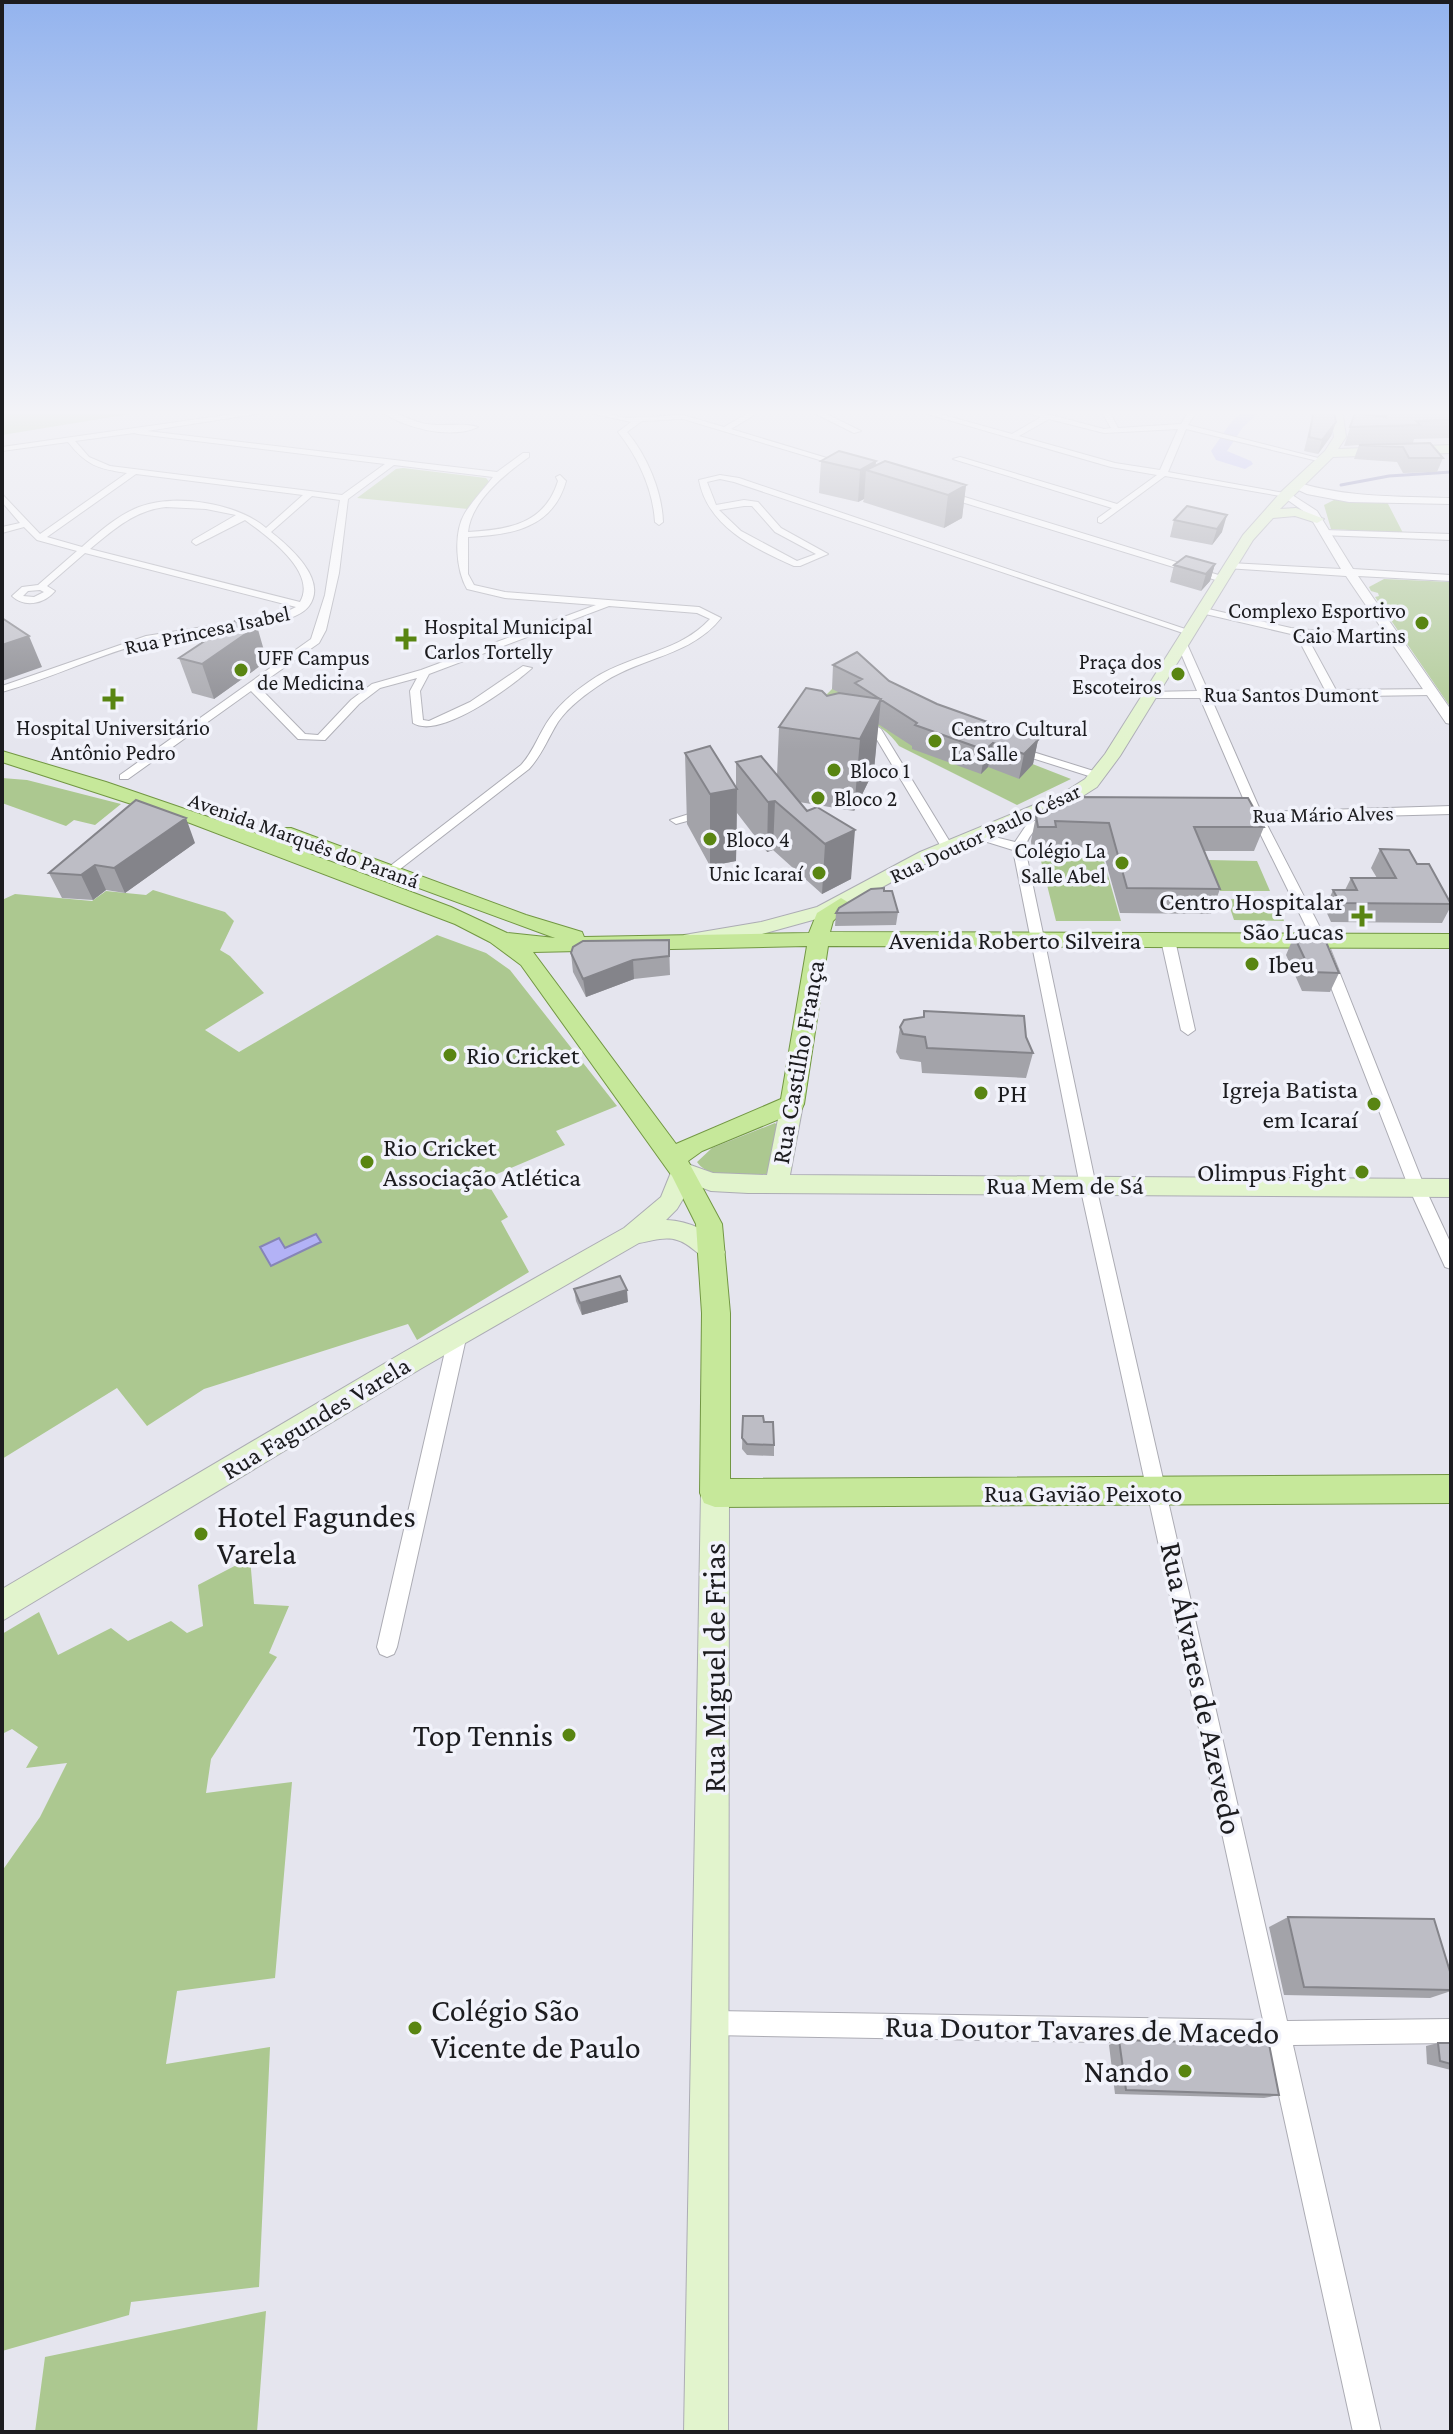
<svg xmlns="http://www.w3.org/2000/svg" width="1453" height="2434" font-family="'Crimson Pro',serif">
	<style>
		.green { fill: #acc890 }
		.water { fill: #b3b2f6; stroke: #8685b6; stroke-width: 2 }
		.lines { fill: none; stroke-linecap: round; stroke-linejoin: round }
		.stream { stroke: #8685b6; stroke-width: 3 }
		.river { fill: #b3b2f6; fill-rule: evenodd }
		.minor-casing { stroke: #acacb4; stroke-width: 2 }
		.tertiary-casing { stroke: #acacb4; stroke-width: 2 }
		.secondary-casing { stroke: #acacb4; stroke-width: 2 }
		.primary-casing { stroke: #729743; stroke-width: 2 }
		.minor { fill: #fff; fill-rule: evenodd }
		.tertiary { fill: #fff; fill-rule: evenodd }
		.secondary { fill: #e2f4cd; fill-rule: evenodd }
		.primary { fill: #c6e89a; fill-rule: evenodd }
		.wall { fill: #a3a3a9 }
		.shaded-wall { fill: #84848a }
		.building { fill: #bdbdc5; stroke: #84848a; stroke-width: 2 }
		.poi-dot { fill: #598512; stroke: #f2f3fb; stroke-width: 3 }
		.labels { text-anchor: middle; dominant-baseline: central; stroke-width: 7; stroke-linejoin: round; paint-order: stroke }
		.far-poi-label { font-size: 22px; fill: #1c1c1f; stroke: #f2f3fb; text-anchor: start }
		.far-street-label { font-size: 22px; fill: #1c1c1f; stroke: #f2f3fb }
		.poi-label { font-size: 26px; fill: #1c1c1f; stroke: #f2f3fb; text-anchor: start }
		.street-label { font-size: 26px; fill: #1c1c1f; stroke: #f2f3fb }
		.near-poi-label { font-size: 32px; fill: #1c1c1f; stroke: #f2f3fb; text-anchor: start }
		.near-street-label { font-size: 32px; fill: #1c1c1f; stroke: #f2f3fb }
	</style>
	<rect width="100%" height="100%" fill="#e5e5ee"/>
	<!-- green -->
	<path class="green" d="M2 409H161L2 435Z
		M403 468 486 478 492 485 468 509 357 498 396 469Z
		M1334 500H1386L1403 533 1331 529 1324 505Z
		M1384 579 1451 582V708L1375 597 1379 596 1378 593 1371 591 1369 587Z
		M855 676 935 726 1071 779 1017 805 899 746C881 720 849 711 821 700L832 689Z
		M2 778 27 780 121 804 95 825 74 820 66 826 2 803Z
		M1040 857 1103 858 1121 921H1056Z
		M1208 860 1257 861 1270 891H1220Z
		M153 890 225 912 234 921 220 950 230 956 264 993 205 1030 239 1052 437 935 486 953 510 970 617 1106 556 1131 565 1145 485 1179 508 1217 501 1221 529 1272 417 1340 408 1324 204 1389 147 1426 117 1388 2 1459V900L15 894 92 901 106 891 146 895Z
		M1227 899 1276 900 1284 921 1234 920Z
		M775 1123 778 1126 771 1170 765 1175C745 1175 710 1181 697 1162L712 1148Z
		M250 1558 254 1604 289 1606 269 1653 277 1657 211 1759 206 1793 292 1782 275 1978 177 1991 166 2064 270 2047 259 2287 131 2302 129 2315 2 2351V1871L40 1817 67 1763 26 1768 38 1747 12 1729 2 1734V1634L39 1612 58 1655 111 1628 128 1641 171 1621 187 1633 203 1626 198 1585Z
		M266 2311 257 2432H35L45 2357Z"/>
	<!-- water -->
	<path class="water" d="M316 1234 321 1242 271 1266 260 1247 279 1238 285 1248Z"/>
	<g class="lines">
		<!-- stream -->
		<path class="stream" d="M1341 485 1389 476 1451 472"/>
		<!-- river -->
		<path class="river" d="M1246 409H1263L1243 427 1227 451 1251 461 1253 464 1245 469 1216 460 1211 451 1232 421Z"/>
		<!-- minor casing -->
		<g class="minor-casing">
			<path id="minor" d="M269 409H288L147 431 497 472 523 453H529V457C505 474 471 501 468 532 508 530 545 524 558 481L556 477 560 475 566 481C553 528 512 535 468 537V574L474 585 505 592 699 607 721 618C691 656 642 657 604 682 587 693 569 706 558 722 548 738 542 755 529 769L395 873H387L385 870 521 765C534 751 539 733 550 718 562 701 579 688 596 677 633 654 680 652 710 619L697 613 609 606 429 674 420 691 423 720 429 721 470 702 523 666 532 668C511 687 440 740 413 723L410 691 417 678 380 688 359 704 325 740 298 739 251 691 128 779H120V775L311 639 325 595 340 500 312 496 271 532C290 547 328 580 309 606 294 626 232 629 206 633 188 635 169 636 152 641 101 653 53 678 2 692V686L146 636 280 615 296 607 85 553 47 586 55 591C44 604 25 608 12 596L22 587 38 585 77 551 37 540 24 527 2 533V527L20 523 2 502V494L40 534 127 473C98 469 86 465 68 442L2 451V447ZM134 433 138 434 385 464 342 495 110 466 89 457 75 441ZM394 465 493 477C484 489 473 500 465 513 453 533 456 570 467 589L505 598 596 605 421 670 372 684 351 700 318 735 305 734 258 686 319 643 326 630 339 573 348 499ZM136 474 303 495 266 528C237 503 175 493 139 507 118 515 99 532 82 547L47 537ZM166 507 206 509 236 515 193 540 192 542 196 545 245 520C266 535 318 572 300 602L90 549C113 530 135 510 166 507ZM40 590 44 592 34 597 23 596 28 591Z
				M378 409C394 409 410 422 427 424 443 427 464 422 478 427 450 440 402 428 378 409Z
				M572 409H586L626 418 683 415 724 427 755 409H764L731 429 850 465 843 467 683 419 642 421 627 432C647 456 662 491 663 522L659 525 655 522C653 489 638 457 618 432L631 422Z
				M806 409H816L861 431 854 433Z
				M910 409H922L1012 434 1041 417 1016 409H1028L1104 429 1111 428 1100 409H1108L1118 428 1181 424 1190 409H1198L1188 425 1326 460 1322 462 1186 429 1168 472 1290 494 1286 497 1165 476 1101 523 1098 522V518L1112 508 953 459 960 457 1117 504 1157 475 1111 467ZM1049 419 1104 433 1178 429 1160 470 1115 463 1019 436Z
				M720 475 739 478 1194 632 1186 634 734 482 720 479 707 482 716 505 744 500 758 502 781 528 828 554 800 566H794C754 548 708 527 699 480ZM744 506H752L775 532 816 554 797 561 741 531 719 510Z
				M945 491 1225 577 1227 579 1219 581 942 496 941 494Z
				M1324 530 1451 534V540L1321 535V531Z
				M1204 608 1291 628 1339 633 1344 636 1339 639 1291 634 1201 613 1199 611Z
				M1182 641 1187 644 1208 691 1325 690 1302 646 1307 643 1312 646 1336 690 1432 689 1437 692 1432 695 1211 698 1261 812 1451 806V814L1264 819 1327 941 1425 1188 1451 1244V1269L1445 1267 1409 1188 1313 941 1253 819 1238 820 1232 816 1238 812H1249L1200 698H1150L1145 695 1150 692 1197 691 1177 644Z
				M857 719H865L881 729 953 847 951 850H943L873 733 857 723Z
				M1014 746 1100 773 1102 775 1092 777 1010 751V747Z
				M705 809 709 811V815L676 824 670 820Z
				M1055 813 1059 814V820C1042 824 1030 829 1025 848L1096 1186 1287 2021 1451 2019V2043L1293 2045 1381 2432H1353L1268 2045 712 2035 703 2032 700 2023 703 2014 712 2011 1263 2020 1080 1186 1013 850 968 836 974 832 1015 842 1027 824Z
				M1168 936 1175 940 1195 1030 1188 1035 1181 1030 1161 940Z
				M458 1327 464 1329 467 1334 397 1647 394 1654 387 1657 380 1654 377 1647 449 1334 452 1329Z"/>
		</g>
		<!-- tertiary casing -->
		<g class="tertiary-casing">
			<path id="tertiary" d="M1296 482C1347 498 1397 496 1451 498V504L1349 502 1307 494 1292 487 1291 485Z
				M1286 491 1317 511 1353 569 1451 575V581L1358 576 1451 710V724L1446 723 1346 576 1226 568V564L1230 563 1341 569 1309 515 1282 496 1281 494Z"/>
		</g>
		<!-- secondary casing -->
		<g class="secondary-casing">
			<path id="secondary" d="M1330 409H1342L1346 437 1338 449 1451 445V453L1333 457 1280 509 1296 508 1324 519 1317 523 1295 516 1273 518 1253 540 1120 756 1097 787 1075 801 932 860 831 915 762 934 691 945 684 943 681 939 684 935 761 922 817 907 920 852 1063 793 1085 779 1105 754 1243 535 1282 491 1325 451 1334 437Z
				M792 1096 800 1098 803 1104 790 1175 1451 1179V1197L748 1193 711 1191 692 1184 677 1209 666 1220C688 1221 715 1231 725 1252L722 1259C702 1265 695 1245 677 1240 665 1236 651 1241 639 1243L422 1368 2 1621V1589L404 1352 624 1228 661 1197 674 1165 682 1162 713 1173 767 1175 781 1104 784 1098Z
				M715 1480 725 1484 729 1493 728 2432H684L701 1493 705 1484Z"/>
		</g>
		<!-- primary casing -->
		<g class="primary-casing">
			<path id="primary" d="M2 751 106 782 252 832 451 907 507 933 555 938 277 836 274 832 277 828H291L526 915 582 932 584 937 809 933 817 913 841 898 851 904 833 921 830 932 1451 934V948L828 946 804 1104 801 1110 702 1151 688 1161 722 1224 730 1313V1479L1451 1475V1503L715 1507 704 1503 700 1493 702 1313 696 1224 672 1176 521 965 490 942 455 924 190 823 2 762ZM807 946 781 1099 676 1144 533 952Z"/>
		</g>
		<!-- minor -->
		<use href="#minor" class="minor"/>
		<!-- tertiary -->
		<use href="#tertiary" class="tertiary"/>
		<!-- secondary -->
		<use href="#secondary" class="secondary"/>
		<!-- primary -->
		<use href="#primary" class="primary"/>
	</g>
	<!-- wall -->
	<path class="wall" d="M1302 409H1333L1336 422 1331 436 1318 454 1304 451 1314 410Z
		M1383 409H1451V438L1414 439 1413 443 1443 458 1437 472 1403 473 1397 462 1354 459 1359 445 1344 446 1355 413 1381 416Z
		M821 461H876L875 466 966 485 962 518 944 528 863 502 864 499 858 502 819 493Z
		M1187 506 1222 532 1212 545 1170 537 1174 520Z
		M1215 564 1210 581 1201 591 1170 582 1174 565Z
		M179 658 267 661 214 699 192 693Z
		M833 665 889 681 937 704 1038 740 1033 764 1019 779 988 767 981 774 912 749V746L878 724 874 770 854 811 799 802 851 879 822 894 773 850 767 852 737 813 736 861 710 866 687 824 685 753 736 787V762L777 776 779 727 827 696 842 694 832 689Z
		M1036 816 1264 827 1254 851H1204L1220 889 1211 914 1120 913 1102 848 1051 846 1050 851 1032 852 1031 841Z
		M195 843 125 893 106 890 93 900 62 898 49 873Z
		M1380 849 1417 864 1451 903V906L1442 923 1331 922 1325 909 1333 890H1345L1351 878H1377L1371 868Z
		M884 891 898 912 896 925 835 926 836 913Z
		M1294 936 1339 973 1330 992 1302 991 1286 955Z
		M669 940 670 975 634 979 586 997 573 972 571 953Z
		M924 1011 1026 1037 1033 1053 1026 1078 922 1073 921 1062 900 1059 896 1052 900 1027 923 1017Z
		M574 1289 628 1302 582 1315 576 1301Z
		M743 1416 764 1422 774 1445V1456L747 1455 742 1449Z
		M1288 1917 1451 1975V1991L1430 1998 1284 1995 1269 1927Z
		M1119 2040 1279 2095 1264 2098 1115 2094 1109 2045Z
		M1438 2043H1451V2070L1427 2064 1426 2046Z"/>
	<!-- shaded-wall -->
	<path class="shaded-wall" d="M1336 422 1331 436 1318 454 1322 440Z
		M876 461 875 473 866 470 864 499 858 502 860 470Z
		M966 485 962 518 944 528 948 495Z
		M1227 515 1222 532 1212 545 1217 529Z
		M1215 564 1210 581 1201 591 1206 574Z
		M257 626 267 661 214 699 202 664Z
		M29 636 42 667 2 681V645Z
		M881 699 874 770 854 811 860 739Z
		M1038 740 1033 764 1019 779 1024 754Z
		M993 743 988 767 981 774 985 750Z
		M737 789 736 861 710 866V794Z
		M775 801 773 850 767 852 768 802Z
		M186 818 195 843 125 893 114 868Z
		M855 830 851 879 822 894 825 844Z
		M95 865 106 890 93 900 81 875Z
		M633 960 634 979 586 997 583 979Z
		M627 1290 628 1302 582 1315 580 1303Z"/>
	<!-- building -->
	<path class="building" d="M1314 409H1333L1336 422 1322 440 1309 437Z
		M1385 409H1451V420L1416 421 1420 425 1350 427 1355 413 1386 417Z
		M1430 443 1443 458H1409L1403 447 1359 445Z
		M839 451 876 461 860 470 821 461Z
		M885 461 966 485 948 495 866 470Z
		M1187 506 1227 515 1217 529 1174 520Z
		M1186 556 1215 564 1206 574 1174 565Z
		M2 618 29 636 2 645Z
		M235 621 257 626 202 664 179 658Z
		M857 652 889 681 937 704 1038 740 1024 754 993 743 985 750 915 725 917 723 855 683 862 679 833 665Z
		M806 688 822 691 827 696 839 693 881 699 860 739 779 727Z
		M710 746 737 789 710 794 685 753Z
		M761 756 807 811 817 807 855 830 825 844 775 801 768 802 736 762Z
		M1072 797 1248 798 1264 827H1194L1220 889 1127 888 1109 823 1055 821 1056 827H1038L1036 816 1051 803Z
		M136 800 186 818 114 868 95 865 81 875 49 873Z
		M1380 849 1409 850 1417 864H1429L1451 904 1340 903 1333 890H1357L1351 878H1396Z
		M884 888V891H892L898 912 836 913 839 908 871 889Z
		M1294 936 1324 937 1339 973 1311 972Z
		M669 940V956L633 960 583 979 571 953 573 947 583 941Z
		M924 1011 1024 1016 1026 1037 1033 1053 927 1048 925 1037 903 1034 900 1027 904 1020 924 1017Z
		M620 1276 627 1290 580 1303 574 1289Z
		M743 1416H763L764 1422H773L774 1445 747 1444 742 1438Z
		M1288 1917 1434 1919 1451 1975V1990L1304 1987Z
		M1119 2040 1269 2044 1279 2095 1126 2090Z
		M1438 2043H1451V2064L1440 2061Z"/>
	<!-- sky -->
	<linearGradient id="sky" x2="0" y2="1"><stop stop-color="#93b3ee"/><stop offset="0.55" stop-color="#f3f3f7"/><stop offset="1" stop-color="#f3f3f7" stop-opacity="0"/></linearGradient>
	<rect width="1453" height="750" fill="url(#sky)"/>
	<!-- markers -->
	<g class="poi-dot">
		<circle cx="1422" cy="623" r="8"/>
		<path d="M402 627h8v8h8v8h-8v8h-8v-8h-8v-8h8z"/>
		<circle cx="241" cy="670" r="8"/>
		<circle cx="1178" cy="674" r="8"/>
		<path d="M109 687h8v8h8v8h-8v8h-8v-8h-8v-8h8z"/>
		<circle cx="935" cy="741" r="8"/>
		<circle cx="834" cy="770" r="8"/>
		<circle cx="818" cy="798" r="8"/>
		<circle cx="710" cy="839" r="8"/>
		<circle cx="1122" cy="863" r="8"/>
		<circle cx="819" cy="873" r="8"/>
		<path d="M1358 904h8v8h8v8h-8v8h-8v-8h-8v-8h8z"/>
		<circle cx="1252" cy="964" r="8"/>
		<circle cx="450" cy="1055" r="8"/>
		<circle cx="981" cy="1093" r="8"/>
		<circle cx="1374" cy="1104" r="8"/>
		<circle cx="367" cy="1162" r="8"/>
		<circle cx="1362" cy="1172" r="8"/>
		<circle cx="201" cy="1534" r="8"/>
		<circle cx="569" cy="1735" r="8"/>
		<circle cx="415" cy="2028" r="8"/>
		<circle cx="1185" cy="2071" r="8"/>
	</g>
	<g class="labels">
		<!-- far-poi labels -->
		<g class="far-poi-label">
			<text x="1406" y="610" text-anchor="end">Complexo Esportivo<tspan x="1406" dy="25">Caio Martins</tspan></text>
			<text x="424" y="626">Hospital Municipal<tspan x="424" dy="25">Carlos Tortelly</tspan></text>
			<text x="257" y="657">UFF Campus<tspan x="257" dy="25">de Medicina</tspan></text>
			<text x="1162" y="661" text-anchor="end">Praça dos<tspan x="1162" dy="25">Escoteiros</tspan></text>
			<text x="113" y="727" text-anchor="middle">Hospital Universitário<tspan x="113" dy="25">Antônio Pedro</tspan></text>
			<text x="951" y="728">Centro Cultural<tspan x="951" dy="25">La Salle</tspan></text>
			<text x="850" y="770">Bloco 1</text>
			<text x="834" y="798">Bloco 2</text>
			<text x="726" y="839">Bloco 4</text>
			<text x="1106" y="850" text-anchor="end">Colégio La<tspan x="1106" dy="25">Salle Abel</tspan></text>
			<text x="803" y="873" text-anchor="end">Unic Icaraí</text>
		</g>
		<!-- far-street labels -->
		<g class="far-street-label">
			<text transform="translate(207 630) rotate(-12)">Rua Princesa Isabel</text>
			<text x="1291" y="694">Rua Santos Dumont</text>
			<text transform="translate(1323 814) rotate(-1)">Rua Mário Alves</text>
			<text transform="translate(985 833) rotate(-25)">Rua Doutor Paulo César</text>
			<text transform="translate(304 840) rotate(20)">Avenida Marquês do Paraná</text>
		</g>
		<!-- poi labels -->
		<g class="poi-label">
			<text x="1344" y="901" text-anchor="end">Centro Hospitalar<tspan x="1344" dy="30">São Lucas</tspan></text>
			<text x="1268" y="964">Ibeu</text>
			<text x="466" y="1055">Rio Cricket</text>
			<text x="1358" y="1089" text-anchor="end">Igreja Batista<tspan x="1358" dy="30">em Icaraí</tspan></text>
			<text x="997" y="1093">PH</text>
			<text x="383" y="1147">Rio Cricket<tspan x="383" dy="30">Associação Atlética</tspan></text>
			<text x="1346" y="1172" text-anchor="end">Olimpus Fight</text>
		</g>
		<!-- street labels -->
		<g class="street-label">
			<text x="1015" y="940">Avenida Roberto Silveira</text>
			<text transform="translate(798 1062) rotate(-80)">Rua Castilho França</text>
			<text x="1065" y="1185">Rua Mem de Sá</text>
			<text transform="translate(316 1418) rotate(-31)">Rua Fagundes Varela</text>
			<text x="1083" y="1493">Rua Gavião Peixoto</text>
		</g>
		<!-- near-poi labels -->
		<g class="near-poi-label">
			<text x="217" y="1516">Hotel Fagundes<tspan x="217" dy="37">Varela</tspan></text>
			<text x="553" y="1735" text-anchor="end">Top Tennis</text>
			<text x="431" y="2010">Colégio São<tspan x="431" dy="37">Vicente de Paulo</tspan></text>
			<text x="1169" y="2071" text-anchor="end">Nando</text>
		</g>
		<!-- near-street labels -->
		<g class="near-street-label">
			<text transform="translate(714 1668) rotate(-90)">Rua Miguel de Frias</text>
			<text transform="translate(1202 1688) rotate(78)">Rua Álvares de Azevedo</text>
			<text transform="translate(1082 2029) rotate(1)">Rua Doutor Tavares de Macedo</text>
		</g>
	</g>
	<!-- border -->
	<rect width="1453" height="2434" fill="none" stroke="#1c1c1f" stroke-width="8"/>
</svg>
